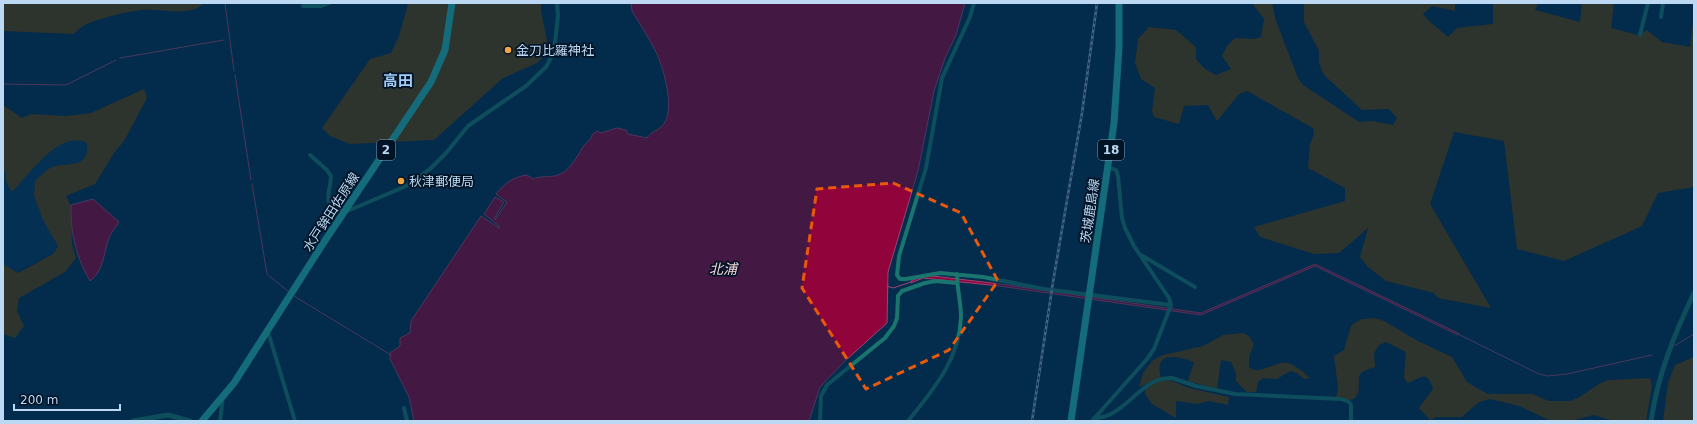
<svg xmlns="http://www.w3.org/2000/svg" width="1697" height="424" font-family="'DejaVu Sans','Noto Sans JP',sans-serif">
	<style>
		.built { fill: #05365b }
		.green { fill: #613c07 }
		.water { fill: #90033b; stroke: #9e4372 }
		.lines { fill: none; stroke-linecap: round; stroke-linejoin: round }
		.stream { stroke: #9e4372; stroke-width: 1 }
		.minor { stroke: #1a756f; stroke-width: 4 }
		.tertiary { stroke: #1a756f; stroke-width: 5 }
		.primary { stroke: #28b8af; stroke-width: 7 }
		.rail-casing { stroke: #8fadc9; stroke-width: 2.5 }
		.rail { stroke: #011426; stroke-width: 1; stroke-dasharray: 3; stroke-linecap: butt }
		.marked { fill: none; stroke: #e8590c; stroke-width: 3; stroke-dasharray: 8 5; stroke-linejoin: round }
		.poi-dot { fill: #f3a442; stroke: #011426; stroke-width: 1.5 }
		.labels { text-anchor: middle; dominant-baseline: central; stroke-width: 3.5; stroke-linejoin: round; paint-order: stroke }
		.shield { fill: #011426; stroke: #859db5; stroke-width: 1 }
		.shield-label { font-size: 12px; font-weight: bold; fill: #bdd8f2 }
		.poi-label { font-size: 13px; fill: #bdd8f2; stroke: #011426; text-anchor: start }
		.street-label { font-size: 13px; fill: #bdd8f2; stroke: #011426 }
		.water-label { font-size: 14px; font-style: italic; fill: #f7d5da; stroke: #011426 }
		.quarter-label { font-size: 15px; font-weight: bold; fill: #a1ccf6; stroke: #011426 }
	</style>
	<rect width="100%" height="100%" fill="#032c4d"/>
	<!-- built -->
	<path class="built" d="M3 116 81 135 100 145 43 205 57 246 53 253 17 271 3 265Z"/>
	<!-- green -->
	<path class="green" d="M3 3H204C189 18 161 8 142 10 129 11 96 19 85 25 81 27 77 31 73 34L3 31Z
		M407 3H541V11L549 51 537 63 503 78 434 140 350 144 330 136 322 128 370 59 391 53 399 36 408 4Z
		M1252 3H1272L1276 21 1298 78 1303 85 1359 122 1372 121 1393 125 1397 118 1389 109 1362 110 1324 75 1319 63V51L1304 22V3H1455V11L1432 6 1423 14 1430 22 1448 37 1457 28 1493 24V3H1538L1535 10 1580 22 1582 3H1614L1611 28 1638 35 1647 30 1662 42 1690 47 1694 13V187L1658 193 1642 226 1564 261 1517 249 1504 141 1454 132 1430 204 1491 308 1438 298 1434 293 1386 281 1368 267 1360 257 1368 228 1339 253 1314 254 1260 237 1254 227 1345 201V188L1308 168 1310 144 1314 134 1313 128 1247 91 1239 94 1217 121 1208 105 1184 106 1179 124 1154 117 1152 111 1155 88 1141 79 1135 63 1138 39 1149 27 1176 30 1196 47V59L1205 69 1216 75 1231 69 1222 56 1227 46 1235 38 1253 39 1261 37 1264 19Z
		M144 89 147 98 124 141 114 153 95 184 66 196 71 206 72 244 76 258 65 272 19 298 17 311 24 326 15 338 3 334V264L18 273 53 254 58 246 43 220 34 196 35 181C39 177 45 171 50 168 65 161 90 171 87 143 61 129 30 173 14 190L11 191 6 181V172L3 170V105L22 118 31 114 66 116 91 113Z
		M1374 318 1384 321 1418 341 1452 357 1467 382 1480 390 1488 394H1532L1549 401H1569L1578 398 1599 384 1608 380 1650 378 1652 386 1646 421H1614L1593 415 1575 420 1551 421 1519 406 1490 399 1479 402 1462 417H1436L1430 420 1419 408 1433 389C1427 367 1419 380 1407 383L1404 377 1406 352 1386 342 1379 345 1374 353 1375 367C1353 373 1361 376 1358 393L1354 399 1349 400 1336 397 1338 388 1334 356 1344 350 1351 326 1354 323 1362 319Z
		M1243 333 1249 336 1254 344 1249 357V367C1259 377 1275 360 1288 363 1297 366 1303 372 1310 378L1304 379 1297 373 1290 371 1277 379 1263 378 1258 382 1256 392H1247L1236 381V373L1231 362 1221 360 1217 389 1188 381 1194 362C1178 356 1153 350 1161 377L1139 387 1143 373 1153 360 1163 355 1203 346 1223 335Z
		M1694 357V421H1663L1668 383 1675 365Z
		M1167 379 1189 388 1229 397 1228 405 1208 401 1198 404 1176 401V418L1152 404 1145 394 1146 387 1154 381Z"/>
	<!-- water -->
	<path class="water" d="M631 3H965L956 35 945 58 934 91 918 171 888 272 887 323 845 361 820 387 809 421H414L409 397 390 359V353L400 346V338L410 333 411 321 481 216 499 228V226L484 214 495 197 504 202 495 217V220L507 202 496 194C505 183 513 177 527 175L533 179C540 176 547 177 555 176 569 173 576 158 583 147 586 142 591 141 592 135L597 131 601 133 617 128 626 130 628 134 647 138C651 131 661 130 665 122 674 106 664 70 657 54 650 39 640 25 632 11Z
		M93 199 119 222C116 227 112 231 110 236 103 251 105 270 90 281 76 257 70 232 71 205Z
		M1315 264 1458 333V335L1315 266 1201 315 999 286 933 279 923 278 911 283V281L923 276H933L1000 284 1201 313Z"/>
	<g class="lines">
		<!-- stream -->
		<path class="stream" d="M225 3 234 71
			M120 58 224 40
			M235 75 251 180
			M3 84 66 85 116 60
			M252 184 267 274 289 292
			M887 286 893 288 911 282
			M294 296 391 355
			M1458 334 1539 374 1548 376 1567 374 1652 355
			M1674 346 1694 334"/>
		<!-- minor -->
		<path class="minor" d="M974 3 970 17 942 78 926 168 899 256 897 275 900 279H906L940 273 983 277 1044 289 1171 305
			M303 6H321L329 3
			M1661 17 1663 3
			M1640 35 1648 3
			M310 155 327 170 331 176C330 195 320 206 345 212L404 187 414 181 431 168 446 153 468 126 526 86 546 67 554 52 558 16 557 3
			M1141 255 1195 287
			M266 333 269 335 295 421
			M404 408 407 421
			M1094 418C1125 419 1140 376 1172 378L1196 386 1235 394 1341 399 1349 402 1351 405V421
			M220 421 223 397
			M820 421 821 396 827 385 885 338 894 326 897 318 898 296 902 291 925 283 936 281 957 283
			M908 421C933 390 960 359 961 317 961 302 957 289 957 274
			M1092 421 1147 359 1154 349 1171 305 1169 298 1134 246 1125 228 1122 218 1118 176 1116 170 1108 167"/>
		<!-- tertiary -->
		<path class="tertiary" d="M133 421 168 415 190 421
			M1651 421C1658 374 1674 335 1694 293"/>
		<!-- primary -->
		<path class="primary" d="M202 421 234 383 326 239 431 82 445 50 452 3
			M1071 421 1114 123 1119 48V3"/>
		<!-- rail casing -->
		<g class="rail-casing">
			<path id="rail" d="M1032 421 1053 282 1082 113 1097 3"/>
		</g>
		<!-- rail -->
		<use href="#rail" class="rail"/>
	</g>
	<!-- marked area -->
	<path d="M0 0H1697V424H0ZM893 183 961 213 998 281 949 350 866 389 802 288 817 189Z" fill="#032c4d" fill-opacity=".55" fill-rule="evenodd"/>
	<path class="marked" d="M893 183 961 213 998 281 949 350 866 389 802 288 817 189Z"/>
	<!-- markers -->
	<g class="poi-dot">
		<circle cx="508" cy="50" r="4"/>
		<circle cx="401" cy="181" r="4"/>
	</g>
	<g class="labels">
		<!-- shield labels -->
		<g class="shield">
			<rect x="377" y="140" width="18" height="20" rx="3"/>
			<rect x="1098" y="140" width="26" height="20" rx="3"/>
		</g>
		<g class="shield-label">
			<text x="386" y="150">2</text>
			<text x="1111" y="150">18</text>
		</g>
		<!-- poi labels -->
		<g class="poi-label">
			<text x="516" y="50">金刀比羅神社</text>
			<text x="409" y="181">秋津郵便局</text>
		</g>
		<!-- street labels -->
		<g class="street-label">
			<text transform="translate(1090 211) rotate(-82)">茨城鹿島線</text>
			<text transform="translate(331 212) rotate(-57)">水戸鉾田佐原線</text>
		</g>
		<!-- water labels -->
		<g class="water-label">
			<text x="723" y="269">北浦</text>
		</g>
		<!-- quarter labels -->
		<g class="quarter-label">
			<text x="398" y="81">高田</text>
		</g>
	</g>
	<!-- border -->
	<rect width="1697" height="424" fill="none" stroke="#bdd8f2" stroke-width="8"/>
	<!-- scale -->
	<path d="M14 404v6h106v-6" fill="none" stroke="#bdd8f2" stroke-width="2"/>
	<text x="20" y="404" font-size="12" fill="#bdd8f2" stroke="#011426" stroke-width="3" paint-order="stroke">200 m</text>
</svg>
